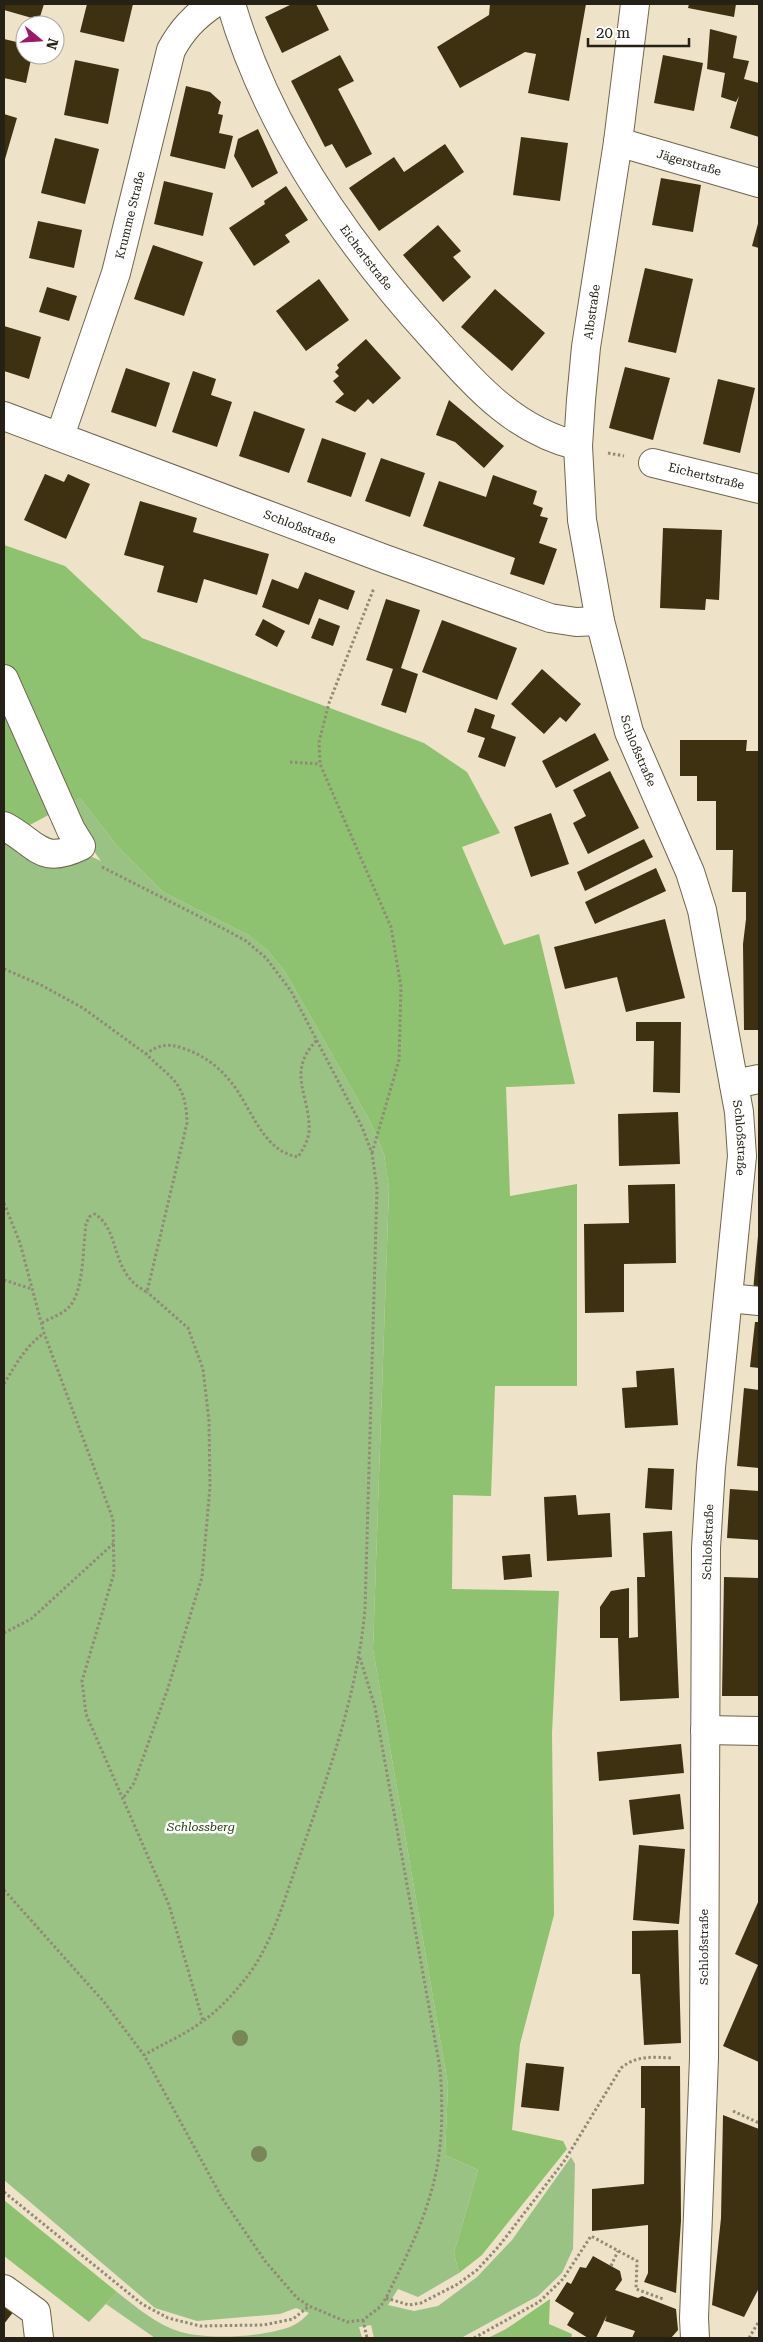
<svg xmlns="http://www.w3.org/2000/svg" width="763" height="2342" font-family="'Roboto Serif',serif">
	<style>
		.green { fill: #9ac285 }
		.forest { fill: #8ec270 }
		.building { fill: #3e3112 }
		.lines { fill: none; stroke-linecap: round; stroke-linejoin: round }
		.minor-casing { stroke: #6f654e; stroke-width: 30 }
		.path { stroke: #928977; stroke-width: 3; stroke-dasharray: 2.5 2.5; stroke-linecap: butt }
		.minor { stroke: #fff; stroke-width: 28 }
		.tree { fill: #79865a }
		.labels { text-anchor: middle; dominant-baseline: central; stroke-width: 5; stroke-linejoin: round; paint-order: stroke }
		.street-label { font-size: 12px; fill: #252117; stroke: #fff }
		.park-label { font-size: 12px; font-style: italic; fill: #1a3b00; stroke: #fff }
	</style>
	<rect width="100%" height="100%" fill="#eee2c8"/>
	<!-- green -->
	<path class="green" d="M80 798 117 846 163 892 248 935 267 950 284 970 370 1121 384 1154 389 1188 373 1649 448 2085 445 2155 478 2170 454 2253 459 2273 418 2297 398 2289 388 2305 414 2311 438 2306 477 2277 512 2240 571 2157 575 2164 573 2249 562 2273 538 2296 461 2338H374L371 2325 359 2327 362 2338H155L106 2304 117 2292C136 2307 157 2325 181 2332 207 2340 270 2337 294 2325 300 2322 305 2317 309 2313L296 2308 280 2314 197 2321 155 2308 4 2180V816L101 861 88 843 67 805Z"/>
	<!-- forest -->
	<path class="forest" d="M4 545 65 566 142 638 424 743 467 772 500 833 462 847 504 945 539 934 575 1084 506 1087 510 1196 577 1184V1386H495L491 1496 453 1495 452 1589 559 1591 552 1733 554 1915 520 2044 512 2130 563 2141 567 2149 482 2255 459 2273 454 2253 478 2170 445 2155 448 2085 373 1649 389 1188 384 1154 370 1121 284 970 267 950 248 935 163 892 117 846 80 798 28 826 4 816Z
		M4 2200 117 2292 89 2322 4 2256Z
		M550 2299 549 2324 572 2334 571 2338H488L506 2329Z"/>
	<!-- building -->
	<path class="building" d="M4 4H44L39 20 4 10Z
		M87 4H133L124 42 80 32Z
		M292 4H316L329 30 282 53 265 17Z
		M490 4H586L569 101 528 93 536 54 525 52 460 88 437 47 489 15Z
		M689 4H736L734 17 688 8Z
		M710 29 737 36 733 58 749 61 744 79 759 83V137L730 128 739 96 736 102 721 97 725 73 707 69Z
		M4 39 25 44V55H32L26 83 4 78Z
		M340 55 354 81 338 89 372 154 346 168 332 144 325 147 291 81Z
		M663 55 703 63 694 111 654 103Z
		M75 60 119 69 108 124 64 115Z
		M186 86 210 92 221 102 218 114 223 115 219 133 233 136 225 169 170 156Z
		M4 114 17 118 5 159 4 158Z
		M258 129 278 173 252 188 234 156 238 139Z
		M521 137 568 143 560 201 513 195Z
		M55 138 99 149 85 204 41 193Z
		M445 144 464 172 379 231 349 188 394 157 404 172Z
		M661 178 701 185 693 232 652 225Z
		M164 181 213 193 203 236 154 224Z
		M286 186 308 220 285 235 290 242 254 266 229 228 265 204 264 201Z
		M759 220V248L752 246Z
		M38 221 82 230 74 268 29 258Z
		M438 225 461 251 453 257 471 277 443 302 403 255Z
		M153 245 203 262 184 316 134 299Z
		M645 268 693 279 676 353 628 342Z
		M319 279 349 320 306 351 276 311Z
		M47 287 77 296 69 321 39 312Z
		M495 289 545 333 512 371 461 327Z
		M4 326 41 337 29 379 4 371Z
		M366 339 401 378 373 404 368 399 355 412 335 402 344 394 333 381 339 376 335 372 339 368 337 365Z
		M625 367 670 378 653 440 609 428Z
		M126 368 170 383 156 427 111 412Z
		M193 371 216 379 211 395 232 402 217 447 172 432Z
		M718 379 755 388 740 453 703 444Z
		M449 400 504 446 484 468 455 442 436 435Z
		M254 411 305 429 289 473 239 456Z
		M322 438 366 453 351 497 307 482Z
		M381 458 425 473 410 517 365 501Z
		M45 474 64 482 68 474 90 484 66 539 24 520Z
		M493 475 537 491 533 504 543 508 540 516 548 518 539 543 557 549 544 585 510 574 515 558 423 526 439 481 486 497Z
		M140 501 197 518 193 532 269 554 257 595 204 579 197 603 157 592 164 566 124 555Z
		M663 528 722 530 719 600 706 599 705 610 660 608Z
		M305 572 355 591 348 610 319 599 309 625 262 607 272 579 298 589Z
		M386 599 420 610 401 668 418 674 406 713 381 705 393 669 366 660Z
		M319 618 340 626 333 646 311 638Z
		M263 619 285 631 277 647 255 635Z
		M442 620 517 648 497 700 422 672Z
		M542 669 581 704 566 722 560 717 544 734 511 704Z
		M475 708 495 715 491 728 516 737 505 767 478 757 485 738 467 732Z
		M595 733 609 760 556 788 542 761Z
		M680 740H747L746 751H759V1030H744L743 944 746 919V892H732L733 850H716V801H697V776H680Z
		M610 771 639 828 588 854 573 823 586 816 573 790Z
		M551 813 569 864 531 877 514 827Z
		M644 839 653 857 585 891 577 872Z
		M656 868 666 891 595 924 585 902Z
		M665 919 685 998 626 1012 617 977 565 989 554 947Z
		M636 1022H681L680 1093 653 1092 654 1041H636Z
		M678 1112 680 1164 619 1166 618 1114Z
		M675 1184 676 1263 624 1264V1312L585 1313 584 1224 629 1223 628 1185Z
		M758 1236H759V1292L753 1291Z
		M755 1322H759V1368L750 1367Z
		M674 1368 678 1425 625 1428 622 1388 637 1387 636 1371Z
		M744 1388 759 1390V1468L737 1466Z
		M648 1468 674 1469 672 1510 645 1508Z
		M730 1489 759 1491V1540L727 1538Z
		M576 1495 578 1515 610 1513 612 1557 547 1561 544 1497Z
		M672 1531 679 1698 620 1701 618 1638H600V1607L611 1591 629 1588V1638L638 1637 637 1577H645L643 1533Z
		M530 1554 532 1577 504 1580 502 1556Z
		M724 1577 759 1578V1696H722Z
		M681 1744 684 1773 599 1781 597 1752Z
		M680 1794 684 1829 633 1835 629 1800Z
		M639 1845 685 1849 679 1924 633 1920Z
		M759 1900V2062L723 2046 758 1965 735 1954Z
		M678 1930 681 2043 644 2045 640 1974H632V1931Z
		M526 2063 564 2067 559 2111 521 2107Z
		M641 2066H680L681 2221 676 2293 644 2282 648 2273V2225L592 2231V2189L644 2184 645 2108H641Z
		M723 2115 759 2129V2288L744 2317 712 2305 721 2218Z
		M593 2256 620 2271 622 2280 615 2290 638 2298 642 2296 676 2309 678 2330 671 2338H632L635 2331 605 2321 607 2315 596 2338H588L567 2325 574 2313 555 2301 567 2282 571 2284 580 2267 586 2268Z
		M4 2303 14 2311 4 2324Z"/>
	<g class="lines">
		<!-- minor casing -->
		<g class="minor-casing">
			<g id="minor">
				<path id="s1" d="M231 4C268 130 347 244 435 340 478 388 514 430 578 446"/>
				<path id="s2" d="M635 4 618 142 586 347 581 400 578 446 582 520 600 621 629 732 690 872 702 910 739 1112 742 1156 711 1467 706 1548 704 2058 694 2318 695 2338"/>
				<path id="s3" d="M618 142 759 183"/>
				<path id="s4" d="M4 416 385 559 550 618 576 622 600 621"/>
				<path id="s5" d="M60 436 116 273 171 50C182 30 194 17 213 4"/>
				<path id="s6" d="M653 463 759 489"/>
				<path d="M4 679 71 830 81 846C40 866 37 843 4 826"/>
				<path d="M734 1084 759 1079"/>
				<path d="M728 1298 759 1301"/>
				<path d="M705 1730 759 1731"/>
				<path d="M4 2289 36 2312 39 2338"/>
			</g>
		</g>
		<!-- path -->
		<path class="path" d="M608 453 624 456
			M290 762 320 764
			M102 867 226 930 246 941 266 958 291 991 362 1127 372 1153 377 1189 365 1609C357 1697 327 1778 298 1861 284 1900 272 1945 246 1978 234 1993 219 2010 203 2021 186 2034 163 2044 144 2055
			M4 969 41 985 83 1008 146 1054
			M372 1153 399 1060 401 987 391 927 320 764 319 742 329 703 374 588
			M4 1203 20 1243 44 1333 113 1519 114 1573 82 1681 86 1714 169 1905 203 2021
			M4 1280 32 1289
			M42 1323C50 1318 63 1314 69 1307 84 1292 83 1245 86 1224L89 1217 95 1214C122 1232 109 1273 147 1292L187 1123C186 1083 173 1080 146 1054 158 1045 168 1043 182 1048 202 1054 218 1066 231 1082 252 1108 262 1151 298 1157 303 1149 308 1141 309 1132 311 1095 285 1073 317 1040
			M4 1384C16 1364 25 1347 44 1333
			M4 1633 31 1619 114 1543
			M124 1797 134 1783 168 1688 202 1577 210 1487 209 1421 203 1369 188 1328 147 1292
			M4 1890 104 2002 144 2055 222 2198 265 2261 297 2298 309 2306 347 2322 363 2320 380 2307 386 2298C404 2261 423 2225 433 2185 443 2148 443 2106 440 2068L375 1707 360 1658
			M733 2111 759 2123
			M4 2192 142 2304 168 2318 200 2326 263 2325 293 2319 309 2306
			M611 2266 618 2251
			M386 2298 409 2305 421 2303 458 2284 477 2270 499 2246 565 2160 621 2068C637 2055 652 2057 672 2058
			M363 2320 367 2338
			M474 2338 539 2302 563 2279 591 2236 637 2261 636 2289 663 2299
			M749 2338 759 2321"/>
		<!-- minor -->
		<use href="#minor" class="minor"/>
	</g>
	<!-- trees -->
	<g class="tree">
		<circle cx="240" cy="2038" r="8"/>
		<circle cx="259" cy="2154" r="8"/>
	</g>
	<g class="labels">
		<!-- street labels -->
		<g class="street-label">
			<text stroke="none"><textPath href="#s3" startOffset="74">Jägerstraße</textPath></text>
			<text stroke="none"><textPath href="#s5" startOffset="232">Krumme Straße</textPath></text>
			<text stroke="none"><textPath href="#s1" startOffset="289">Eichertstraße</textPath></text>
			<text transform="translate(592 312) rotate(-82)">Albstraße</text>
			<text stroke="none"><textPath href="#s6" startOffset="55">Eichertstraße</textPath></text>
			<text stroke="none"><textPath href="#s4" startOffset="316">Schloßstraße</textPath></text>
			<text stroke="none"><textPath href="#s2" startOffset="758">Schloßstraße</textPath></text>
			<text stroke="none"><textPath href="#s2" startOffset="1161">Schloßstraße</textPath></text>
			<text transform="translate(708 1542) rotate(-88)">Schloßstraße</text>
			<text transform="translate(704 1947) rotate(-90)">Schloßstraße</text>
		</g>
		<!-- park labels -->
		<g class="park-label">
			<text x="201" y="1827">Schlossberg</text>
		</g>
	</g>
	<!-- border -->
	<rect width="763" height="2342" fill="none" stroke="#252117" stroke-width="10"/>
	<!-- north arrow -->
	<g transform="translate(40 40) rotate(108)"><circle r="24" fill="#ffffff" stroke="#a8a6a2"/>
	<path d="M0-4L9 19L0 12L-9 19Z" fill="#9d186a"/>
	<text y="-8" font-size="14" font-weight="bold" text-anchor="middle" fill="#252117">N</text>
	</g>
	<!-- scale -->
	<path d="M588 38v8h101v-8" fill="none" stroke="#252117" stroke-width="2.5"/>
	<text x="596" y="38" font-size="15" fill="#252117" stroke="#ffffff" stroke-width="4" paint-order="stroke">20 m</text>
</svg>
